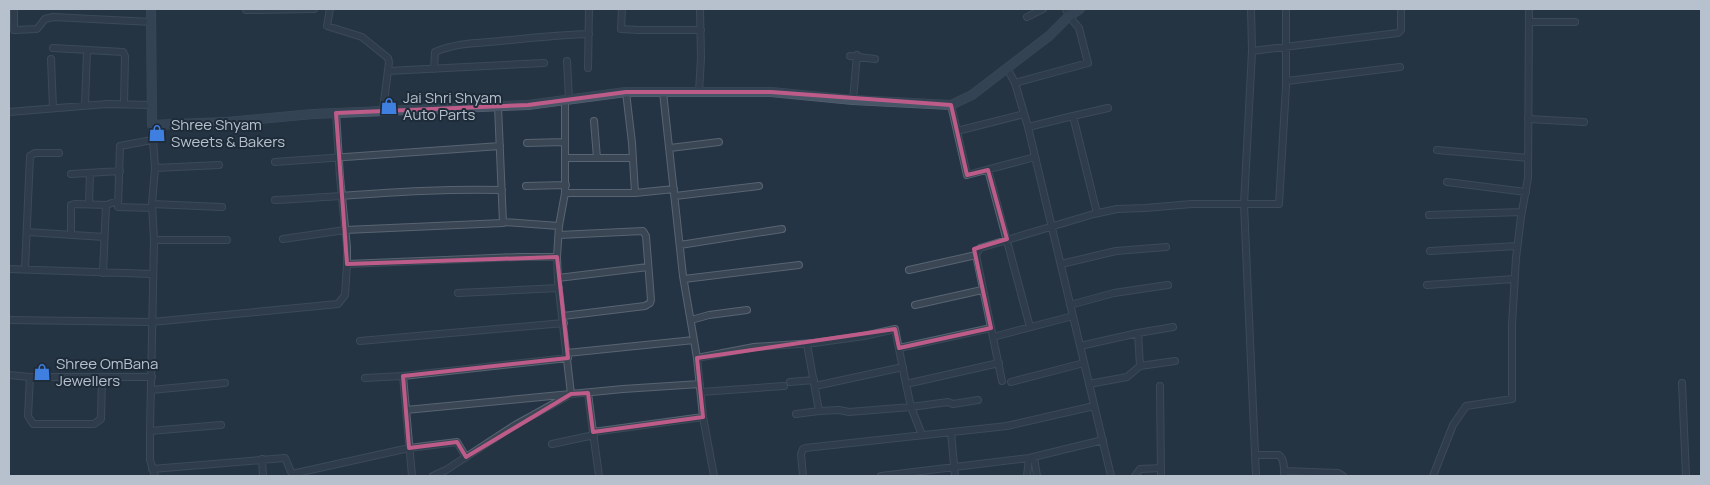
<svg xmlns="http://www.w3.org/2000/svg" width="1710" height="485" font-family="Manrope,sans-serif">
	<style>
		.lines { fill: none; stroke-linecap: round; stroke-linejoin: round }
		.street-casing { stroke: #586471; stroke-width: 8 }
		.secondary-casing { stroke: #586471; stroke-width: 10 }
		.street { stroke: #3a4654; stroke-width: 6 }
		.secondary { stroke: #475567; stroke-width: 9 }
		.marked { fill: none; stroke: #be5c89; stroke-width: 4; stroke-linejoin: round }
		.labels { text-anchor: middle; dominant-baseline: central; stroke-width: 4; stroke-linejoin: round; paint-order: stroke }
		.poi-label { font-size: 15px; fill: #b7c1cd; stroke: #1e2b39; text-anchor: start }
	</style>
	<rect width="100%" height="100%" fill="#253444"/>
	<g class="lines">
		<!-- street casing -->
		<g class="street-casing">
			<path id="street" d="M14 9V30L37 29 45 19 53 17 152 22
				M330 9 327 26 362 37 388 58 389 62 383 110
				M622 9 621 29 639 30H701
				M1251 9 1252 51 1244 204 1256 476
				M246 10 314 9
				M1027 17 1043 9
				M1529 22H1575
				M53 48 123 52 125 56 124 104
				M1252 51 1398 33 1401 30V9
				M850 56 875 59
				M51 59 53 108
				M567 61 569 99
				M588 68 589 9
				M1007 68 1015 83 1028 127 1111 476
				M434 69 435 52C456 43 477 43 500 41 529 38 559 35 589 34
				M388 71 544 63
				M1287 81 1400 67
				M1015 83 1088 63 1079 28 1069 16 1066 9
				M626 92 632 143 635 193
				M663 92 683 276 697 358 703 417 714 476
				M699 92 701 58 700 9
				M853 100 857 55
				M85 105 87 50
				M951 105 967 175 1035 157
				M9 112 107 104 152 105
				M1073 116 1108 108
				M1528 119 1584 122
				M594 121 597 158
				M152 125 155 168 152 204 154 240 150 431V460L155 476
				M957 131 1024 114
				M527 143 565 142
				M670 148 719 142
				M1437 150 1528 158
				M566 158H633
				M275 162 500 146
				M155 168 219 165
				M988 170 1030 327
				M71 174 120 171
				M1447 182 1526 192
				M526 186 566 185
				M565 193H635L674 189
				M675 196 759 186
				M275 200C351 196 426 188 502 190
				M89 204 90 173
				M152 204 222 207
				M152 208 118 207 120 146 152 140
				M1094 214 1117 209 1145 208 1192 204H1279L1286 86V9
				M1429 215 1522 212
				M503 222 559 226
				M27 232 104 237
				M71 234V205L76 204 106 205
				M559 235 643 231 646 236 651 300 650 303 645 306 563 316
				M283 239 345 230 503 223 498 106
				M154 240H227
				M680 245 782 229
				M1430 251 1517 246
				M347 264 519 257H557
				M1061 264 1116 251 1166 247
				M9 269 152 274
				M25 269 30 156 35 153H59
				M909 270 976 255
				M103 273 106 205 118 201
				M558 278 648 267
				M684 279 799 265
				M1427 285 1514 279
				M458 293 559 288
				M915 305 982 290
				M1070 305 1114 293 1168 285
				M9 320 152 322 338 304 345 295 347 264V247L340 177 336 113
				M691 320 709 315 747 310
				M1138 333 1173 327
				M993 337 1073 316
				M360 341 564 323
				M807 344 819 411 839 410 849 412 911 407 948 402 953 404 978 400
				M1080 346 1138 333 1140 366 1127 377 1089 384
				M899 348 991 328
				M567 353 694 340
				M697 358 754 347 814 343 864 336 895 329 906 384 999 363
				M1140 366 1175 361
				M9 375 30 377H152
				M30 377 28 416 33 424H94L101 419 102 377
				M365 378 403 376
				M1002 381 976 255 980 248 1097 213 1073 116 1028 127
				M790 382 814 380
				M1011 382 1084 363
				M1682 383 1686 476
				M906 384 911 407 922 435
				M815 386 903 367
				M1160 386 1161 476
				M151 390 225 383
				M701 392 784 386
				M588 393 593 432 703 417
				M406 410 623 389 700 384
				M796 414 819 411
				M150 431 221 425
				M593 432 599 476
				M951 432 955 476
				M552 444 594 435
				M1255 455H1279C1285 460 1284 469 1284 476
				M1034 457 1037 476
				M262 459 263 476
				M152 469 285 458 292 474 409 448 457 442 466 457
				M1284 471 1338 473 1343 476
				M412 476 403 376 568 358
				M433 476 446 470 515 425 571 394 558 282 557 257 559 226 565 193V100
				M803 476 801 454 803 449 805 448 1007 426 1094 406
				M881 476 1029 458 1103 440
				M1027 476 1029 458
				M1135 476 1140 469 1161 468
				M1433 476 1453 425 1466 406 1512 399V324L1516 258 1521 217 1528 178 1529 9"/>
		</g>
		<!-- secondary casing -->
		<g class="secondary-casing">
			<path id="secondary" d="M151 9 152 125 227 122 313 114 528 105 626 92H771L853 100 951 105 972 95 1049 36 1069 16 1080 9"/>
		</g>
		<!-- street -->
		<use href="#street" class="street"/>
		<!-- secondary -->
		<use href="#secondary" class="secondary"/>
	</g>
	<!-- marked area -->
	<path d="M0 0H1710V485H0ZM626 92H771L951 105 967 175 988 170 1007 239 974 249 991 328 899 348 895 329 697 358 703 417 593 432 588 393 571 394 466 457 457 442 409 448 403 376 568 358 557 257 347 264 336 113 528 105Z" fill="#253444" fill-opacity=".55" fill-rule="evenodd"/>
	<path class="marked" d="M626 92H771L951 105 967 175 988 170 1007 239 974 249 991 328 899 348 895 329 697 358 703 417 593 432 588 393 571 394 466 457 457 442 409 448 403 376 568 358 557 257 347 264 336 113 528 105Z"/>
	<!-- icons -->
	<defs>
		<g id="shop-bare" transform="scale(1.35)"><path d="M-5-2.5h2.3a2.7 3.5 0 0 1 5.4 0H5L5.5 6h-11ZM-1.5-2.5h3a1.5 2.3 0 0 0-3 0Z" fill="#3f7fe0" stroke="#1e2b39" stroke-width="2.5" paint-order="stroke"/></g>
	</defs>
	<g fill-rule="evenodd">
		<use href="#shop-bare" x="389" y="106"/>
		<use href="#shop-bare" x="157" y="133"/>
		<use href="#shop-bare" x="42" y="372"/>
	</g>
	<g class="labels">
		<!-- poi labels -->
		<g class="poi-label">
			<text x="403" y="97">Jai Shri Shyam<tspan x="403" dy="17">Auto Parts</tspan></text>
			<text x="171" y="124">Shree Shyam<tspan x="171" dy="17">Sweets &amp; Bakers</tspan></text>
			<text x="56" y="363">Shree OmBana<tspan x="56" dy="17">Jewellers</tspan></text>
		</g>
	</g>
	<!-- border -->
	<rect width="1710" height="485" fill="none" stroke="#b7c1cd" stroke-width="20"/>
</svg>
